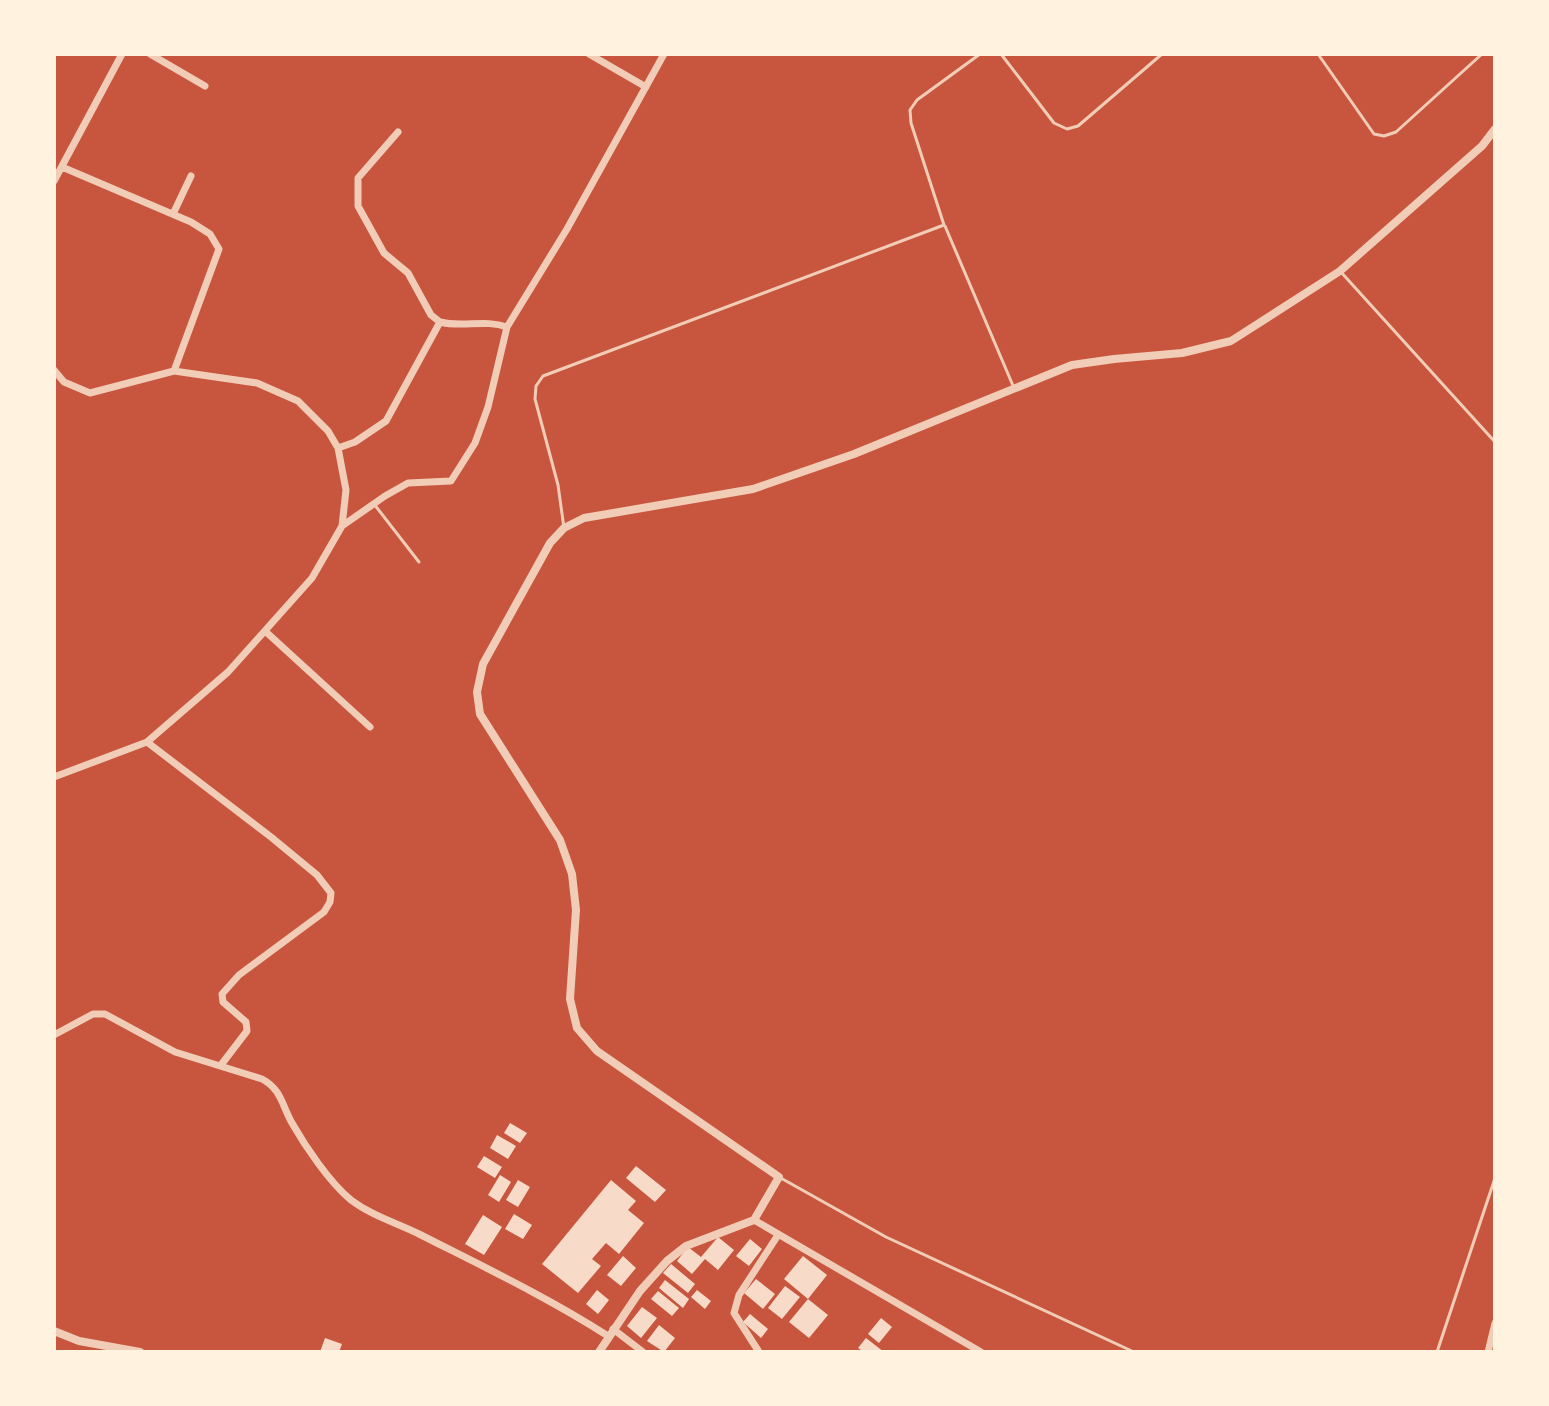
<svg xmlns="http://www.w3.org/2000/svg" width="1549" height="1406" font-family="'Public Sans',sans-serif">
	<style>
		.building { fill: #f7dbc8 }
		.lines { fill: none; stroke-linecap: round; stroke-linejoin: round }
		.service { stroke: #f1ccb7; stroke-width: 3 }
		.minor { stroke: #f1ccb7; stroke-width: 7 }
		.tertiary { stroke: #f1ccb7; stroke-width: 8 }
	</style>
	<rect width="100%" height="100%" fill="#c8553d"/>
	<!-- building -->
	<path class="building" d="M510 1123 527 1133 520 1143 504 1133Z
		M497 1135 516 1146 508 1159 490 1148Z
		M484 1156 502 1167 495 1178 477 1167Z
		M636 1166 666 1190 655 1202 626 1178Z
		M500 1175 511 1182 499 1202 488 1195Z
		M518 1180 530 1187 518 1207 506 1200Z
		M611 1180 636 1201 628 1210 644 1223 619 1254 606 1243 592 1259 601 1266 578 1293 542 1264Z
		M514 1214 532 1225 523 1239 505 1229Z
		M483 1215 502 1227 484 1255 465 1244Z
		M718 1237 734 1250 718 1270 705 1259 692 1274 677 1261 688 1247 701 1257Z
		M750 1239 762 1249 749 1266 736 1256Z
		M623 1256 636 1268 621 1286 607 1275Z
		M803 1256 827 1275 808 1299 828 1315 809 1338 789 1322 808 1299 784 1279Z
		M671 1264 695 1284 688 1293 663 1273Z
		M756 1279 775 1294 763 1309 744 1293Z
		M665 1280 689 1299 683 1308 659 1288Z
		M785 1286 800 1297 782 1319 768 1308Z
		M597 1290 609 1300 598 1314 586 1304Z
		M697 1290 711 1301 705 1309 691 1297Z
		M658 1291 679 1308 672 1316 651 1299Z
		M642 1307 657 1318 641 1338 627 1326Z
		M750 1314 768 1329 761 1338 743 1322Z
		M881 1318 892 1327 879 1343 868 1334Z
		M659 1325 675 1338 664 1352 647 1341Z
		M325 1338 342 1344 339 1352H320Z
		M866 1338 884 1352H864L858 1348Z"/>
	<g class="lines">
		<!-- service -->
		<path class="service" d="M1001 54 1054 123 1067 129 1078 126 1162 54
			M1318 54 1374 134 1384 136 1396 132 1482 54
			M945 226 1014 388
			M1340 271 1495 442
			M374 504 419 562
			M564 528 558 485 535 399 536 386 543 376 944 225 911 123 910 110 917 100 980 54
			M779 1177 886 1237 1134 1352
			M1437 1352 1495 1178"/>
		<!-- minor -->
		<path class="minor" d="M150 54 205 86
			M589 54 646 87
			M398 132 358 178V206L384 253 408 273 431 315 440 322
			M62 167 191 222 210 234 219 249 174 371
			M54 181 122 54
			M173 214 191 176
			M54 370 64 382 90 393 174 371 257 383 298 401 328 431 338 448 346 490 342 526 312 578 228 672 147 742 54 777
			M338 448 355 442 386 421 440 322C462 328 485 319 507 327
			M342 526 385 496 408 483 451 481 475 443 488 407 507 327 567 229 664 54
			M265 631 370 727
			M147 742 271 837 317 875 331 893 330 902 324 912 239 975 222 994 223 1002 246 1022 247 1031 221 1065
			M54 1035 93 1014H105L175 1052 262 1079C281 1089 282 1105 292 1123 305 1146 330 1183 351 1200 372 1216 397 1223 421 1235 484 1267 549 1298 608 1336
			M754 1220 981 1352
			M613 1329 643 1352
			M759 1352 734 1313 739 1295 778 1235
			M1488 1352 1495 1323"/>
		<!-- tertiary -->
		<path class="tertiary" d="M54 1331 79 1341 140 1352
			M599 1352 640 1291 667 1261 686 1246 754 1220 779 1177 597 1051 577 1028 570 999 576 910 572 874 560 840 480 714 477 692 483 664 550 543 564 528 584 518 753 489 854 454 1072 365 1114 359 1182 353 1231 341 1340 271 1482 146 1495 129"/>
	</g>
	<!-- border -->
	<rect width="1549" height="1406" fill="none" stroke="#fff3e0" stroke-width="112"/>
</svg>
